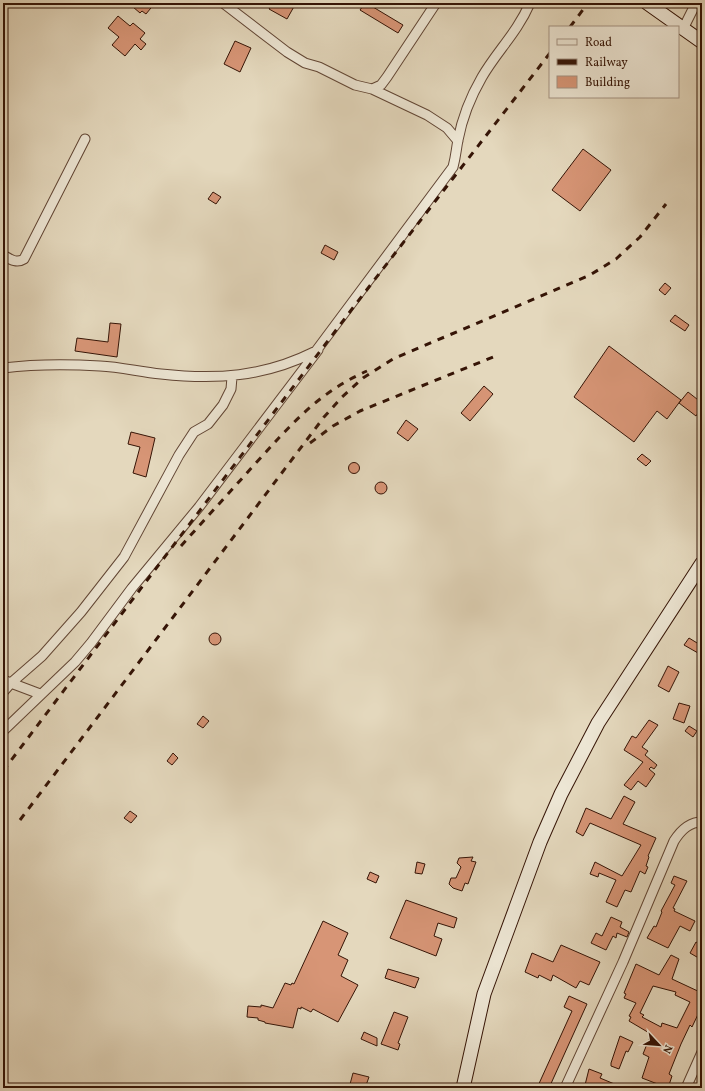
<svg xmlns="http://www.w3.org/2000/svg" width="705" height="1091" font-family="Vollkorn,serif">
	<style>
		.building { fill: #d79576; stroke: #351406; fill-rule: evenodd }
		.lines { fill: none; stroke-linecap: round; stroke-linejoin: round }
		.minor-casing { stroke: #614534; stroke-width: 11 }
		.secondary-casing { stroke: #351406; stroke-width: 15 }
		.minor { stroke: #ede6d4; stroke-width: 9 }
		.secondary { stroke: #ede6d4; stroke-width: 13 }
		.rail { stroke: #351406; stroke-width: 3; stroke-dasharray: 7 7; stroke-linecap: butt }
	</style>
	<rect width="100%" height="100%" fill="#e4d8bd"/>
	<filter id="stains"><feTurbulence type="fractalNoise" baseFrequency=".005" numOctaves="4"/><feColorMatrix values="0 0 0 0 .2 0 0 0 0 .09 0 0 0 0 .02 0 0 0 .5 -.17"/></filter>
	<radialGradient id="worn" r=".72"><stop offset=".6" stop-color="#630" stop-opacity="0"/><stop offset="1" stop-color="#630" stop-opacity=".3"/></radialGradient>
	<!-- building -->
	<path class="building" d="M132 3H155L146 14 142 11 140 13 133 7 135 5Z
		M273 3H296L287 19 269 9Z
		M365 3H376L373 7 403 25 398 33 360 10Z
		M118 16 130 26 133 23 145 33 140 39 146 44 141 50 135 44 125 56 112 45 119 37 108 28Z
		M235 41 251 48 240 72 224 64Z
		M583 149 611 170 580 211 552 190Z
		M213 192 221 197 216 204 208 199Z
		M325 245 338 252 334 260 321 253Z
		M665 283 671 288 665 295 659 290Z
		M675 315 689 325 685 331 670 321Z
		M110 323 121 324 117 357 75 351 77 338 108 342Z
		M609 346 681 400 667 419 657 411 634 442 574 397Z
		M484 386 493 394 470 421 461 413Z
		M688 392 702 403V407L696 416 679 403Z
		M406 420 418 429 408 441 397 433Z
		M131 432 155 438 146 477 133 473 140 447 128 444Z
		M642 454 651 461 646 466 637 459Z
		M348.5 468a5.5 5.5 0 1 1 11 0a5.5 5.5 0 1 1-11 0Z
		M375 488a6 6 0 1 1 12 0a6 6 0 1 1-12 0Z
		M209 639a6 6 0 1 1 12 0a6 6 0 1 1-12 0Z
		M689 638 702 646 698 653 684 645Z
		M668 666 679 672 669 692 658 686Z
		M679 703 690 706 684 723 673 719Z
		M203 716 209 721 203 728 197 724Z
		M649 720 658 725 642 747 648 751 645 755 657 765 654 769 651 767 649 769 655 774 646 787 638 781 631 790 624 785 643 762 624 750 632 736 636 738Z
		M689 726 697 731 693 737 685 731Z
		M173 753 178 758 172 765 167 761Z
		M624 796 635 802 623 824 656 838 648 856 649 857 646 866 648 867 645 874 640 871 631 892 625 890 617 907 606 902 616 880 599 873 598 877 590 874 595 862 622 876 641 845 590 823 583 836 576 832 586 808 611 819Z
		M130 811 137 816 131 823 124 818Z
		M473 857 471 861 476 862 468 884 465 883 462 891 453 888 449 884 451 878H456L461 867 457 863 459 858Z
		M417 862 425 864 422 874 415 873Z
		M370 872 379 876 376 883 367 879Z
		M674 876 687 881 673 908 675 909 674 911 695 921 690 931 680 926 668 948 647 938 654 926 656 927 662 912 661 911 675 885 671 883Z
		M406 900 457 918 454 928 438 923 434 936 442 939 436 956 390 938Z
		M611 917 622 922 620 927 629 932 627 937 617 933 616 938 613 936 606 950 591 943 596 933 602 936Z
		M323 921 348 933 338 955 348 960 341 976 358 985 338 1022 313 1009 311 1012 301 1007V1009L298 1008 293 1028 265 1023V1022L258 1020V1018L247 1017 248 1006 261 1007V1005L273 1008 285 983 291 985 292 983 294 984Z
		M696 942 702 945V960L690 953Z
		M561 945 600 962 589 985 580 981 576 988 553 975 551 981 539 975 538 978 525 972 532 953 553 962Z
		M671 955 679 959 672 979 702 993V1006L692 1027 690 1025 681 1044 669 1074 672 1076 668 1088 642 1078 649 1057 643 1054 651 1034 629 1021 631 1017 629 1016 636 1003 624 998 626 994 624 993 636 964 659 975ZM653 986 676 992 675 995 690 1002 677 1028 662 1023 661 1027 642 1017 644 1015 640 1013Z
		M388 969 419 978 415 988 385 978Z
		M569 996 587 1004 549 1088H537L572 1011 564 1007Z
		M394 1012 408 1017 398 1043 400 1044 398 1050 381 1044Z
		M364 1032 377 1038V1046L361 1039Z
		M620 1036 633 1042 628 1052 626 1051 619 1069 611 1066V1063Z
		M589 1069 602 1074 600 1078 624 1088H593L585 1085Z
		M353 1073 369 1077 365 1088H349Z"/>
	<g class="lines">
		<!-- minor casing -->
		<g class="minor-casing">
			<path id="minor" d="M223 3 287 52 305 63 319 67 355 85 372 89 427 115 447 128 458 141
				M683 29 696 3
				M372 89 381 85 387 77 436 3
				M3 255C10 259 16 264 24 259L85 139
				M316 351 453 167C456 156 456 150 458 140 462 119 471 96 482 77 497 51 517 33 530 3
				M3 368C35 364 68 364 100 366 121 367 140 372 161 374 216 380 264 377 314 352
				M3 680 40 694
				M3 692 11 683 42 656 81 612 124 557 179 455 194 432 208 424 223 405 231 389 232 377
				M3 731 75 662 91 643 132 588 199 507 318 350
				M565 1088 623 962 674 841C681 830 689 822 702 822
				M686 1088 702 1052"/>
		</g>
		<!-- secondary casing -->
		<g class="secondary-casing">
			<path id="secondary" d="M647 3 702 42
				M463 1088 484 994 540 842 561 794 598 723 702 563"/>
		</g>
		<!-- minor -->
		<use href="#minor" class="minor"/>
		<!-- secondary -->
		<use href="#secondary" class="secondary"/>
		<!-- rail -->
		<path class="rail" d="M570 27 588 3
			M310 443 333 426 360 411 498 355
			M181 546C205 519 230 492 254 465 290 426 317 393 367 371
			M3 771 355 305 550 53
			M20 820 324 417 342 397 363 378 393 359 590 275 616 259 640 237 666 204"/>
	</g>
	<!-- margin -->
	<rect width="705" height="1091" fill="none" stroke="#e4d8bd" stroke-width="16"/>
	<rect x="4" y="4" width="697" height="1083" fill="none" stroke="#351406" stroke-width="2"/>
	<rect x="8" y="8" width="689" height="1075" fill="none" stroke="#351406"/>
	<!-- legend -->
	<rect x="549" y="26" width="130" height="72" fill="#ede6d4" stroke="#a39282"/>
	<rect x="557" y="39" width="20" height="6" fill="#ede6d4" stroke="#a39282"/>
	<text x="585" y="46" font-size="12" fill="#351406">Road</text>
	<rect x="557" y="59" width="20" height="6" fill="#351406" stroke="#a39282"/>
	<text x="585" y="66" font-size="12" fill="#351406">Railway</text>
	<rect x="557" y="76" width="20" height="12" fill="#d79576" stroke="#a39282"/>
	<text x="585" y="86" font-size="12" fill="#351406">Building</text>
	<!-- north arrow -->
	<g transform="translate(659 1045) rotate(116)" stroke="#ede6d4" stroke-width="3" paint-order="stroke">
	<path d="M0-3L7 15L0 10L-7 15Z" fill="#351406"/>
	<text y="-6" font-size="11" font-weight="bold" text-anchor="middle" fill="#351406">N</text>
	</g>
	<rect width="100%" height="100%" filter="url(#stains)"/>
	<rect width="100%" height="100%" fill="url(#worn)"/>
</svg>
